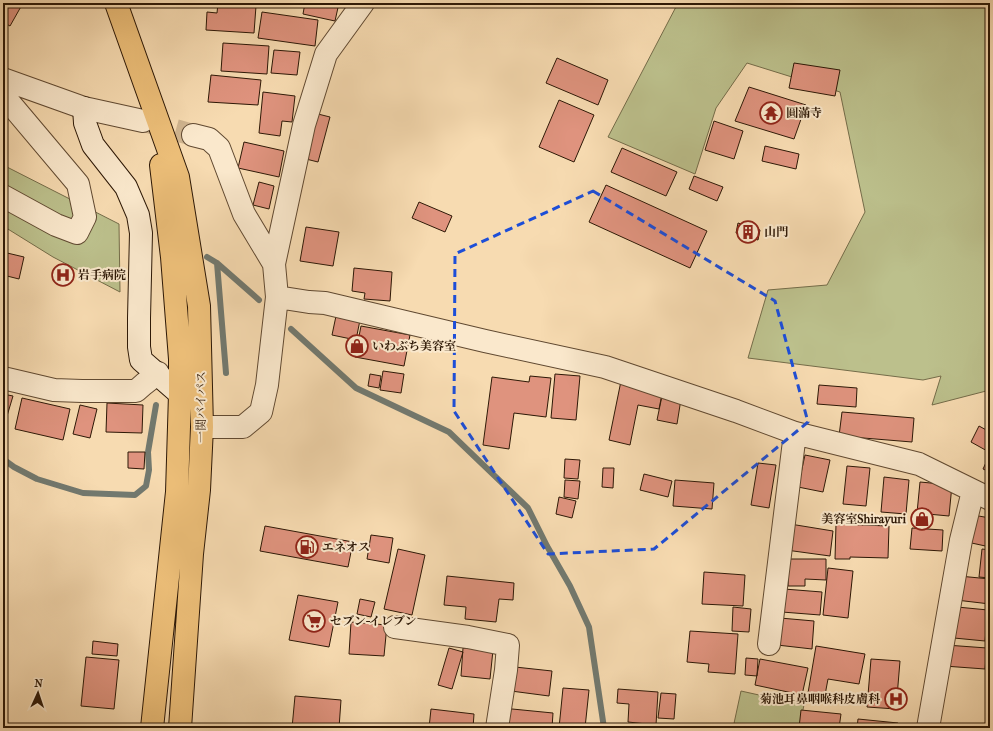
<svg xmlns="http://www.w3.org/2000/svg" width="993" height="731" font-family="'IM FELL French Canon','Noto Serif JP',serif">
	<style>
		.green { fill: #bcc08c; stroke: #746c49 }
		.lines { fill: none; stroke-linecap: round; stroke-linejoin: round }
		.stream { stroke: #72796f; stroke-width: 6 }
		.building { fill: #df937e; stroke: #2d1806 }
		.street-tunnel { stroke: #cfb48f; stroke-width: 22; stroke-dasharray: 22 11; stroke-linecap: butt }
		.street-casing { stroke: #604931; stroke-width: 24 }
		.secondary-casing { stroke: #2d1806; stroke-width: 24 }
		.highway-casing { stroke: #2d1806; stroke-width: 24 }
		.street { stroke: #fae8cc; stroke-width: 22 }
		.secondary { stroke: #fae8cc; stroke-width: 22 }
		.highway { stroke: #ecbe78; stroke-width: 22 }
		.marked { fill: none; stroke: #1d4ed8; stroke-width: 3; stroke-dasharray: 8 5; stroke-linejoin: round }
		.labels { text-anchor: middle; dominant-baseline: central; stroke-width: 4; stroke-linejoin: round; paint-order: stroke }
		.poi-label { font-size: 12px; font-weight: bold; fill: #2d1806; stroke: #fae8cc; text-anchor: start }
		.street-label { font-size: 12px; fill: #2d1806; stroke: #fae8cc }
	</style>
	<rect width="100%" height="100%" fill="#f7dbb1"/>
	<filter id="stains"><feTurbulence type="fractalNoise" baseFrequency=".005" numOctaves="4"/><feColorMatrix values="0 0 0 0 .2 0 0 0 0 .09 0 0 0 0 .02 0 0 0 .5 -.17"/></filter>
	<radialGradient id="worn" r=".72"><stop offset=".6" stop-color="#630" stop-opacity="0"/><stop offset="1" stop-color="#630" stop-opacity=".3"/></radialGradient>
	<!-- green -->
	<path class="green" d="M678 3H990V390L932 405 941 376 923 380 748 358 768 290 827 285 865 212 840 92 747 63 716 108 695 174 608 137Z
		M3 165 119 224 120 292 53 257 3 226Z
		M741 691 804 705 799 728H733Z"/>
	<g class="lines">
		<!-- stream -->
		<path class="stream" d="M207 257 217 263 259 300
			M217 263 226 373
			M291 329 356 388 449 432 528 508 547 546 570 586 589 627 604 728
			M3 459 14 467 37 479 83 493 135 495 146 486 149 470 148 452 156 405"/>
	</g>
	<!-- building -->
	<path class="building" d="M3 3H23L10 26 3 22Z
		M218 3 256 6 254 33 206 30 207 12 217 13Z
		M305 3H339L335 21 303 14Z
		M262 12 318 20 315 46 258 38Z
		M223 43 269 46 267 74 221 71Z
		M274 50 300 52 297 75 271 73Z
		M557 58 608 80 598 105 546 83Z
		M794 63 840 70 835 96 789 88Z
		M211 75 261 80 258 105 208 102Z
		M749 87 806 105 794 139 735 121Z
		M263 92 295 96 292 122 282 121 280 136 259 133Z
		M559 100 594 115 574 162 539 147Z
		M314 113 330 117 318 162 302 158Z
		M714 121 743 131 734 159 705 150Z
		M244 142 284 151 279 177 238 168Z
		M765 146 799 154 796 169 762 161Z
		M622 148 677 172 666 196 611 172Z
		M694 176 723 187 717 201 689 189Z
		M259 182 274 186 269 209 253 205Z
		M606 185 707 231 690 268 589 222Z
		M419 202 452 216 445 232 412 218Z
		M738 223 760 230 758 240 736 233Z
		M306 227 339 232 333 266 300 261Z
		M3 252 24 257 19 279 3 275Z
		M354 268 392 272 390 301 364 299 365 293 352 291Z
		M336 316 360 320 356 340 332 335Z
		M361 326 410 335 404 366 355 357Z
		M383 371 404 374 401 393 380 390Z
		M370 374 381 376 379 388 368 386Z
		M555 374 580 376 576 420 551 418Z
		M530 376 551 378 546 417 514 413 509 449 483 445 492 377 529 382Z
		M621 381 663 389 659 409 638 405 630 445 609 440Z
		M819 385 857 388 856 407 817 404Z
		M3 394 13 396 7 416 3 415Z
		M662 396 681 399 677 424 657 420Z
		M22 398 70 409 63 440 15 429Z
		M107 403 143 405 142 433 106 432Z
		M80 405 97 409 90 438 73 434Z
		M842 412 914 418 912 442 839 436Z
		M979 426 990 432V449L989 452 971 442Z
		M128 452H145L144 469 128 468Z
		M990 454V472L983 469Z
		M805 455 830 460 823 492 798 487Z
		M565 459 580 460 578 479 564 478Z
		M758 463 776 465 769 508 751 505Z
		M847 466 870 468 866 506 843 504Z
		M603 468H614L613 488 602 487Z
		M644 474 672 481 668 497 640 490Z
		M884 477 909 480 906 514 881 512Z
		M565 480 580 481 578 499 564 497Z
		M675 480 714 483 712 509 673 506Z
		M920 482 952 485 949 516 917 513Z
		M559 497 576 501 572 518 556 514Z
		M973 515 990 518V547L967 542Z
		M790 524 833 531 830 556 786 550Z
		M836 524 889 526 888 558 850 557V559H835Z
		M265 526 353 542 348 567 260 551Z
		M912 528 943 530 942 551 910 549Z
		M371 535 393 538 389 563 367 559Z
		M398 549 425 555 412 615 384 609Z
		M982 549 990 550V578L979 577Z
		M789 559H826V580L805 579V586H788Z
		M828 568 853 571 848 618 823 615Z
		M704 572 745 575 743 606 702 604Z
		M447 576 514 583 513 600 499 599 496 622 465 619 466 607 444 605Z
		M959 576 990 579V604L956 600Z
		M784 589 822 592 820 615 782 612Z
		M298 595 338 602 329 647 289 640Z
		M360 599 375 602 371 617 357 614Z
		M733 607 751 609 749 632 732 631Z
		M957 607 988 610 985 641 954 638Z
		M780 618 814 621 812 649 777 645Z
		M351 622 387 625 384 656 349 654Z
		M690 631 738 634 735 674 708 672 709 664 687 662Z
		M93 641 118 644 117 656 92 654Z
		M946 645 987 648 985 669 944 666Z
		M816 646 865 654 859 684 828 679 825 695 808 693Z
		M449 648 463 652 452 689 438 685Z
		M463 648 493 650 490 679 461 676Z
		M86 657 119 660 114 709 81 706Z
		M746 658 758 659 757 676 745 675Z
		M760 659 808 668 802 695 755 685Z
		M871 659 900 661 896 709 867 707Z
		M515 667 552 671 549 696 511 691Z
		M988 686H990V706L986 705Z
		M563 688 589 690 585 728H559Z
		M618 689 658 692 656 725 628 722 629 704 617 703Z
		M661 693 676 694 674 719 658 718Z
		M295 696 341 700 339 728H292Z
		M502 708 553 713 552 728H500Z
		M431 709 474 714 473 728H429Z
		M801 710 841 714 839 728H799Z
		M858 719 898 723 897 728H857Z
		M840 726 857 728H840Z"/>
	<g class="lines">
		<!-- street-tunnel -->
		<path class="street-tunnel" d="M144 121 193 135"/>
		<!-- street casing -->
		<g class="street-casing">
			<path id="street" d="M3 79 84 108 143 121
				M3 95 78 184 85 217 77 233 56 225 3 196
				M193 135 209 139 219 148 244 214 274 264
				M277 297 309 302 325 303 485 341 605 367 736 411 795 433 919 464 990 499
				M3 378 54 390 82 391H136L144 384 158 373
				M202 427H243L261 412 267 385 277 297 274 264 304 125 326 54 363 3
				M395 627 468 637 508 645 506 670 497 728
				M769 644 795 433
				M928 728 961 540 973 491"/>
		</g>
		<!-- secondary casing -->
		<g class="secondary-casing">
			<path id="secondary" d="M84 108 85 123 93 145 126 187 138 215 141 233 139 318V347L141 360 180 394"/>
		</g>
		<!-- highway casing -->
		<g class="highway-casing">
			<path id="highway" d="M116 3 178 177 199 306 202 427 199 490 192 554 180 728
				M152 728 177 492 180 394V359L172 257 161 165"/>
		</g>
		<!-- street -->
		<use href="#street" class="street"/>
		<!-- secondary -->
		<use href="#secondary" class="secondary"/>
		<!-- highway -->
		<use href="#highway" class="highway"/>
	</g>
	<!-- marked area -->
	<path class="marked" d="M593 191 775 301 808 422 654 549 548 554 454 411 455 254Z"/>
	<!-- icons -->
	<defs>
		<g id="temple-ring" transform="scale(1.15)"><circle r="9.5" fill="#fae8cc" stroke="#8f2418" stroke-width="1.5"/><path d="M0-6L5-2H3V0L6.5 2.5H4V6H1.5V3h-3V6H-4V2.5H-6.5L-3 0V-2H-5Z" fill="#8f2418"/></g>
		<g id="building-ring" transform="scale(1.15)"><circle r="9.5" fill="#fae8cc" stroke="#8f2418" stroke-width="1.5"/><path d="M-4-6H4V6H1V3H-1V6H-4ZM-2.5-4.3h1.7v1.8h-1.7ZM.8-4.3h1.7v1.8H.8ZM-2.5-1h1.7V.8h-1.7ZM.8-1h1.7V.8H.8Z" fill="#8f2418"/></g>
		<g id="hospital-ring" transform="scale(1.15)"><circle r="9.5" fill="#fae8cc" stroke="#8f2418" stroke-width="1.5"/><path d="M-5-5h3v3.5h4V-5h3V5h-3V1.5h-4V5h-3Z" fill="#8f2418"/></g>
		<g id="shop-ring" transform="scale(1.15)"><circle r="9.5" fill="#fae8cc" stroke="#8f2418" stroke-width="1.5"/><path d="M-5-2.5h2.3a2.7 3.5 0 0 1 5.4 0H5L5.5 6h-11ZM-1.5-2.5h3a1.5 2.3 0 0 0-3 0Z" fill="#8f2418"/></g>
		<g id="fuel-ring" transform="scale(1.15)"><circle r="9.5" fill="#fae8cc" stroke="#8f2418" stroke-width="1.5"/><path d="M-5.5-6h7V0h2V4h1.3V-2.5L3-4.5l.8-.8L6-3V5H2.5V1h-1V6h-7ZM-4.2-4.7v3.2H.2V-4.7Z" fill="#8f2418"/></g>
		<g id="supermarket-ring" transform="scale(1.15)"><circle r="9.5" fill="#fae8cc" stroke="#8f2418" stroke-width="1.5"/><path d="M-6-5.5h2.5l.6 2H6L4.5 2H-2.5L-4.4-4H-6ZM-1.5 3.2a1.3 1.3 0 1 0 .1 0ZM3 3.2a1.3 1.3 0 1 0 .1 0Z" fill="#8f2418"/></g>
	</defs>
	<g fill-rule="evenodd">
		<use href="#temple-ring" x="771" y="113"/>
		<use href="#building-ring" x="748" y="232"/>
		<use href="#hospital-ring" x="63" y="275"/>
		<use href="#shop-ring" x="357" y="346"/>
		<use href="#shop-ring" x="922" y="519"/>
		<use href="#fuel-ring" x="307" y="547"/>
		<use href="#supermarket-ring" x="314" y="621"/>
		<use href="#hospital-ring" x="896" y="699"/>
	</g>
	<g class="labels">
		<!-- poi labels -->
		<g class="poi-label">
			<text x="786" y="113">圓滿寺</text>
			<text x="764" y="232">山門</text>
			<text x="78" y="275">岩手病院</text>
			<text x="372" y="346">いわぶち美容室</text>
			<text x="906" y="519" text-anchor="end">美容室Shirayuri</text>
			<text x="322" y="547">エネオス</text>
			<text x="330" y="621">セブン-イレブン</text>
			<text x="880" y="699" text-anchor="end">菊池耳鼻咽喉科皮膚科</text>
		</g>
		<!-- street labels -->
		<g class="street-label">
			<text transform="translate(201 407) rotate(-90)">一関バイパス</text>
		</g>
	</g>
	<!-- margin -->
	<rect width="993" height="731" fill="none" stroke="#f7dbb1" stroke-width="16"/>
	<rect x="4" y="4" width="985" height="723" fill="none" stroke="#2d1806" stroke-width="2"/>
	<rect x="8" y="8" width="977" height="715" fill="none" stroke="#2d1806"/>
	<!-- north arrow -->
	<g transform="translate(38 693) rotate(3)" stroke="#fae8cc" stroke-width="3" paint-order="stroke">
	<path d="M0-3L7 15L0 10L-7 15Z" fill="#2d1806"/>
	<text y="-6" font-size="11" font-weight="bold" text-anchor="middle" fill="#2d1806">N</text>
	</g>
	<rect width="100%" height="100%" filter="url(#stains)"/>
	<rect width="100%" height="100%" fill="url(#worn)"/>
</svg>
